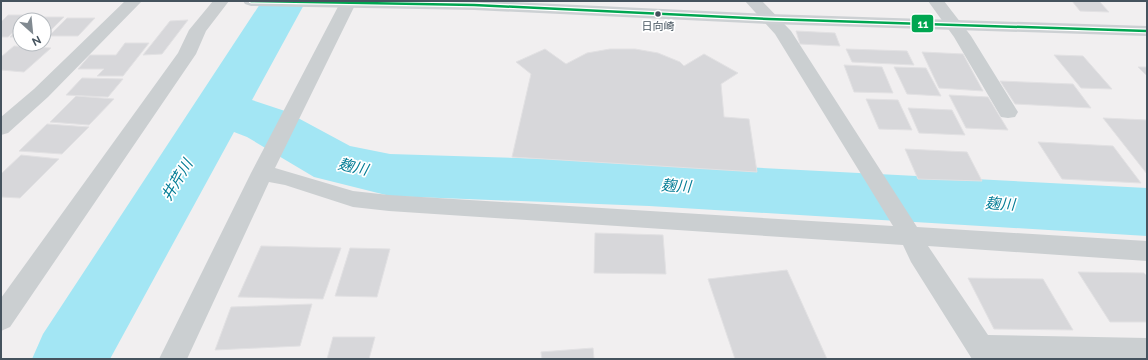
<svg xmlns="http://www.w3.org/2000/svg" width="1148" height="360" font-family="Raleway,'Noto Sans JP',sans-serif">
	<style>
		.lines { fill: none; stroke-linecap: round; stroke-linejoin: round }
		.river { fill: #a3e6f4; fill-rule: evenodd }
		.building { fill: #d7d7da; stroke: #e2e1e3 }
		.street { fill: #cbcfd1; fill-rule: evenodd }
		.secondary { fill: #ccd0d3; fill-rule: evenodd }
		.bus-1-casing { stroke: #fff; stroke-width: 5 }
		.bus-1 { stroke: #00a651; stroke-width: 2.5 }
		.bus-dot { fill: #45535e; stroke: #fff; stroke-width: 1.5 }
		.labels { text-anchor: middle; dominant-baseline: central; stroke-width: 3.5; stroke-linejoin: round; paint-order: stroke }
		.far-bus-label { font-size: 11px; fill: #45535e; stroke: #fff }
		.water-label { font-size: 15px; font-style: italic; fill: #037c95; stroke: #fff }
		.line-badge { stroke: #fff; stroke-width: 1.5 }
		.badge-label { font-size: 11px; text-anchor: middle; font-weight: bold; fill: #fff }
	</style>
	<rect width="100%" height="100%" fill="#f1eff0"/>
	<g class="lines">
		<!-- river -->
		<path class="river" d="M262 1H306L252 100 285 111 350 146 390 154 649 162 1147 188V236L649 206 390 196 314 177 247 137 234 132 110 359H32L43 334Z"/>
	</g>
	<!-- building -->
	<path class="building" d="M1072 1H1099L1109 12 1080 11Z
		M8 15H31L26 20H20V26L8 37H1V22Z
		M31 17H64L44 37V20H29Z
		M67 18H95L78 36H49Z
		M188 20 162 54 143 55 170 21Z
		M20 28V37H10Z
		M796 31 835 33 840 46 800 44Z
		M125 43H149L123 76H97L104 69H78L90 55H116Z
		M14 46 51 48 24 72 1 70V57Z
		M545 49 566 64 587 53 610 49H635L658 53 680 62 684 66 704 54 738 73 721 84 724 117 749 119 757 172 512 157 531 74 516 62Z
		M846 49 907 51 914 65 852 62Z
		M922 52 963 54 983 91 939 88Z
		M1054 55 1083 56 1112 89 1081 88Z
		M844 65 882 67 893 93 854 92Z
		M894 67 926 68 941 96 907 94Z
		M1138 67H1147V76Z
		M82 78 123 79 108 97 66 95Z
		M1000 81 1073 84 1091 108 1015 104Z
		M949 95 988 97 1008 130 966 128Z
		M76 96 114 99 89 125 50 122Z
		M866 99 898 100 912 130 879 129Z
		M908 108 952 110 965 135 919 133Z
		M1103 118 1147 120V174Z
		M47 124 89 127 62 154 19 151Z
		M1038 142 1113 146 1141 183 1062 179Z
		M905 149 967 152 982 181 918 179Z
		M21 155 59 159 20 198 1 197V174Z
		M595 233 663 235 666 274 594 273Z
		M261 246 341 248 323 299 238 297Z
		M350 248 390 249 377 297 335 296Z
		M787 270 827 359H735L708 279Z
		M1078 272 1144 273 1147 276V322H1110Z
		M968 278 1043 279 1073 330 994 329Z
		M312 304 300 346 215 350 231 307Z
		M333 337H375L369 359H327Z
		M593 348 594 359H542L541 352Z"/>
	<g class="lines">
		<!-- street -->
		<path class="street" d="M125 1H142L48 97 8 133 1 135V117L34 89Z
			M213 1H229L206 31 196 54 10 327 1 331V298L178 53 189 30Z
			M341 1H357L275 168 353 191 389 195 893 226 775 34 745 1H762L791 31 917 227 1147 241V261L928 246 988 335 1147 338V359H972L911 262 903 245 389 211 353 207 285 185 269 182 187 359H159L251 173Z
			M928 1H944L971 36 1018 112 1015 117 1008 118 1001 117 954 37Z"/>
		<!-- secondary -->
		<path class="secondary" d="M243 1H492L769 14 1147 26V36L769 24 474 10 251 6 245 4Z"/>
		<!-- bus-1 casing -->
		<g class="bus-1-casing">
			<path id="bus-1" d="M251 1 474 5 769 19 1147 31"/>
		</g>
		<!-- bus-1 -->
		<use href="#bus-1" class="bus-1"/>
	</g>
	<!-- markers -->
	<circle class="bus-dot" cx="658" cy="14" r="3.5"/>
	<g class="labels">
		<!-- far-bus labels -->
		<g class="far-bus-label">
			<text x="658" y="26">日向崎</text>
		</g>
		<!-- water labels -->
		<g class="water-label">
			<text transform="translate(353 167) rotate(13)">麹川</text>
			<text transform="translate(177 180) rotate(-59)">井芹川</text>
			<text transform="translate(676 186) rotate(3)">麹川</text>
			<text transform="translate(1000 204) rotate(3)">麹川</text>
		</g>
	</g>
	<rect class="line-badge" x="911" y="14" width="23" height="19" rx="4" fill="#00a651"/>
	<g class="badge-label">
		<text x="923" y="28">11</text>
	</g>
	<!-- border -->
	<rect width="1148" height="360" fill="none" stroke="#45535e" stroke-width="4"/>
	<!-- north arrow -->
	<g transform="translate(32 32) rotate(153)"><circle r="19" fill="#ffffff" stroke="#b5babf"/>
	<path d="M0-3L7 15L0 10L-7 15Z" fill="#818a91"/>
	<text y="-6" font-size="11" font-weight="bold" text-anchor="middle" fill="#45535e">N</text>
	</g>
</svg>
